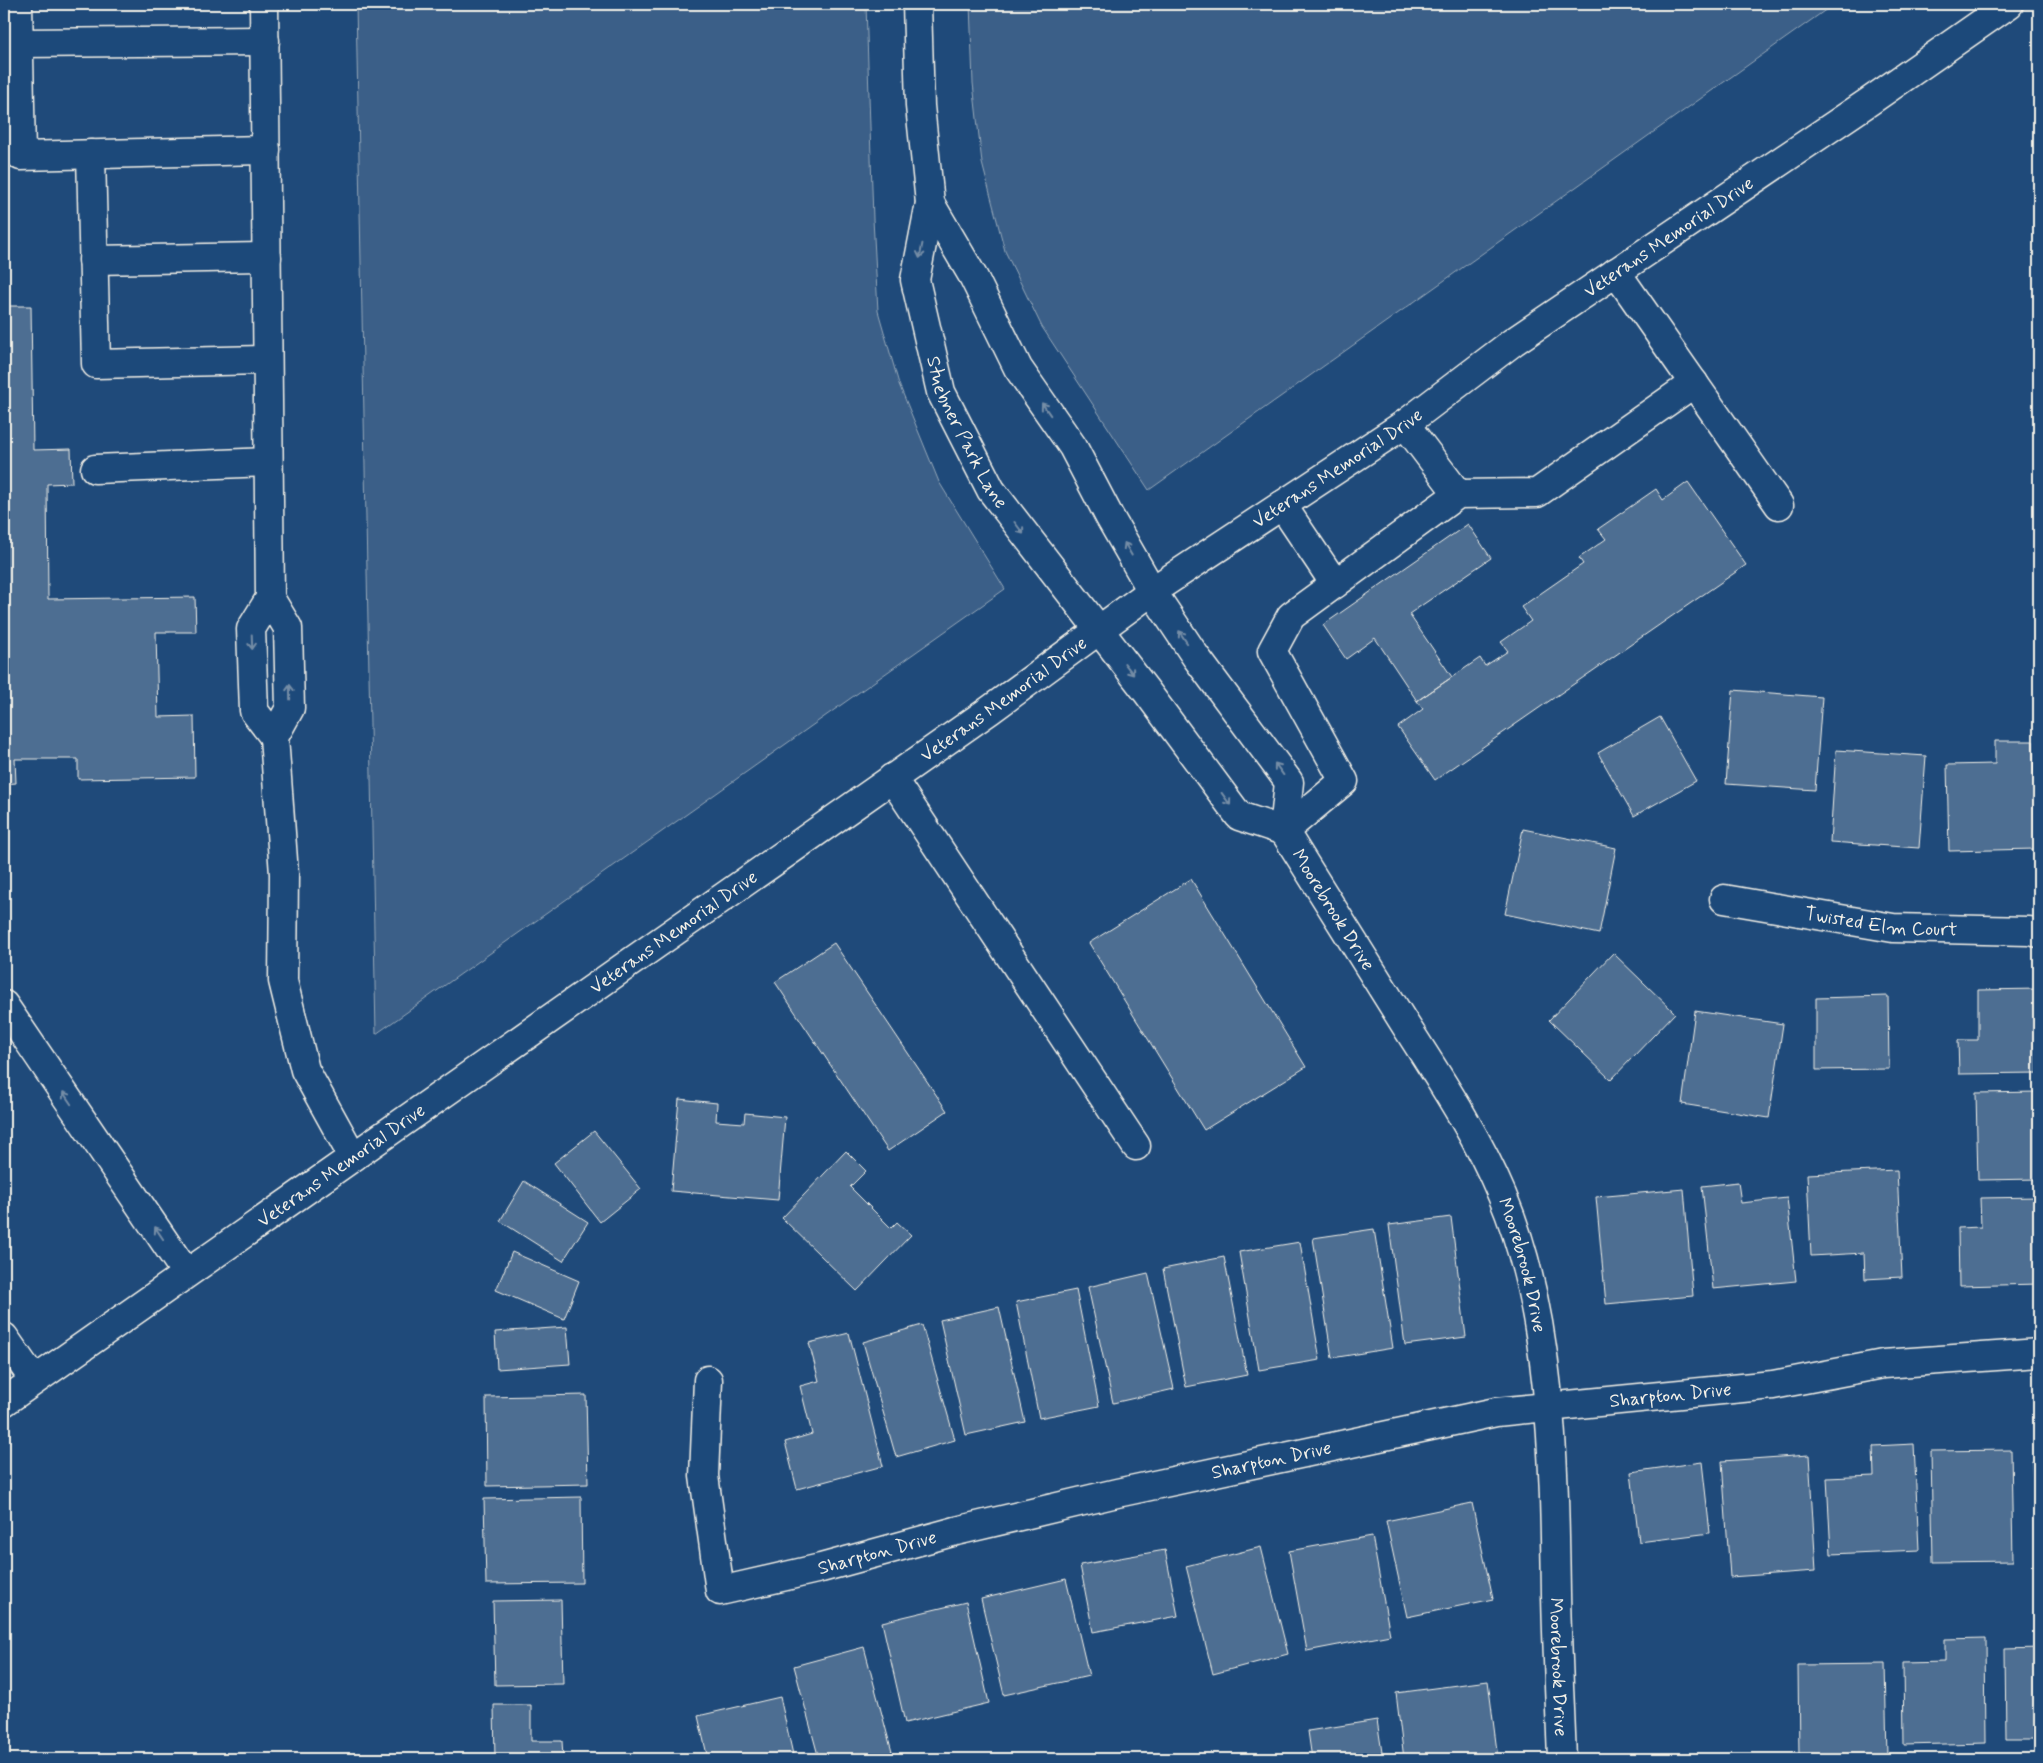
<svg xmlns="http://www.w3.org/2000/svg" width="2043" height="1763" font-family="Mynerve,sans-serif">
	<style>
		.green { fill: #3a5f88; stroke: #97a8b8 }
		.building { fill: #4d6e92; stroke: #f4f1e8 }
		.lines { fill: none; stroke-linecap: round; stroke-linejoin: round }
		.minor-casing { stroke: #f4f1e8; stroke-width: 31 }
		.major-casing { stroke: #f4f1e8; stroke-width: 31 }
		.minor { stroke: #1f4a7a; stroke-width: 28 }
		.major { stroke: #1f4a7a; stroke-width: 28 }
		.oneway { stroke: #748da6 }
		.labels { text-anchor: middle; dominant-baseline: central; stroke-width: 4.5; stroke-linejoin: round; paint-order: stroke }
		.street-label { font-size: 19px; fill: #f4f1e8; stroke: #1f4a7a }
	</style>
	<rect width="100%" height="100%" fill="#1f4a7a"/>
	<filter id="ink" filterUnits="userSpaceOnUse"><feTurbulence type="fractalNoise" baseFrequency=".02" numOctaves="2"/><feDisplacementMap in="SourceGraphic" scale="10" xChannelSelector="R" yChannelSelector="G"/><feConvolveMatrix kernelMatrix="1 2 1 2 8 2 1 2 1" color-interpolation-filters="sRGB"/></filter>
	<g filter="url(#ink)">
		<!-- green -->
		<path class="green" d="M356 4H866L873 219 878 311 899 384 939 482 1005 589 376 1034Z
			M970 4H1834L1149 490 1042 327 1005 251 982 163 973 83Z"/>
		<!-- building -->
		<path class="building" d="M4 306H31L33 450 71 449 72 483 47 484 48 599 195 597 196 632H156L158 717 194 716 195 777 78 779V759H15L16 783 4 784Z
			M1688 482 1746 565 1435 780 1398 727 1423 709 1417 701 1480 658 1485 666 1508 651 1501 642 1531 621 1521 607 1583 564 1579 558 1606 539 1598 529 1656 489 1663 500Z
			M1468 524 1491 558 1409 614 1452 677 1417 701 1375 638 1346 659 1323 625Z
			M1733 690 1822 697 1815 790 1726 784Z
			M1660 717 1696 781 1634 816 1598 753Z
			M1995 741H2033L2035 849 1949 851 1947 765 1995 764Z
			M1836 750 1926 756 1919 848 1830 842Z
			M1523 829 1616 848 1599 934 1505 914Z
			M1191 879 1306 1067 1204 1130 1089 943Z
			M834 943 947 1111 888 1151 775 982Z
			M1613 953 1675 1013 1611 1080 1549 1020Z
			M2039 989V1073L1959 1074 1958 1040H1978V990Z
			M1888 996 1889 1069 1816 1070V998Z
			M1695 1011 1783 1024 1769 1118 1682 1104Z
			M2039 1092V1179L1978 1180 1976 1093Z
			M679 1099 717 1103 716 1121 744 1123 745 1113 785 1117 778 1200 671 1191Z
			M594 1131 641 1189 600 1222 554 1163Z
			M846 1151 866 1171 850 1187 891 1228 897 1222 911 1235 857 1291 782 1218Z
			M1897 1170 1902 1277 1865 1279 1864 1253 1811 1256 1807 1174Z
			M524 1181 588 1222 563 1261 500 1221Z
			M1738 1182 1741 1203 1787 1198 1796 1281 1713 1289 1702 1186Z
			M1684 1189 1693 1296 1606 1304 1596 1197Z
			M2039 1197V1284L1959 1286 1958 1228 1981 1227 1980 1198Z
			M1451 1217 1466 1337 1405 1345 1389 1225Z
			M1374 1229 1393 1348 1332 1358 1313 1238Z
			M1300 1242 1320 1360 1259 1370 1239 1252Z
			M512 1252 579 1281 564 1319 496 1290Z
			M1224 1257 1247 1375 1186 1387 1163 1269Z
			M1148 1273 1174 1389 1113 1403 1088 1287Z
			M1076 1290 1099 1406 1039 1418 1016 1302Z
			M999 1307 1025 1422 966 1435 940 1320Z
			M922 1325 955 1440 896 1457 863 1342Z
			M567 1327 570 1364 497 1369 495 1332Z
			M849 1333 883 1466 797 1489 785 1442 812 1434 800 1386 819 1381 809 1343Z
			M586 1395 588 1484 487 1486 486 1397Z
			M1914 1444 1919 1550 1831 1554 1827 1478 1874 1476 1873 1446Z
			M2011 1450 2013 1561 1933 1562 1931 1451Z
			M1809 1455 1816 1571 1730 1577 1722 1461Z
			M2032 1461H2039V1563H2035Z
			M1702 1462 1710 1533 1639 1542 1631 1472Z
			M581 1497 582 1583 486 1584 484 1499Z
			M1472 1503 1493 1599 1407 1617 1386 1521Z
			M1372 1536 1390 1635 1307 1651 1289 1551Z
			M1261 1547 1288 1654 1213 1674 1186 1566Z
			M1165 1550 1178 1616 1093 1632 1080 1565Z
			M1066 1579 1089 1676 1004 1695 981 1599Z
			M561 1600 563 1684 495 1685 493 1601Z
			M966 1602 989 1703 905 1723 882 1622Z
			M1985 1638 1986 1743 1904 1745 1903 1663 1945 1662V1639Z
			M864 1647 892 1752 865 1759H819L794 1666Z
			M2039 1648V1740H2006L2005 1649Z
			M1885 1664 1887 1757 1799 1758 1798 1665Z
			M1488 1681 1498 1759H1404L1396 1693Z
			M780 1697 794 1759H708L698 1716Z
			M494 1705H531V1741H562L563 1759H495Z
			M1377 1720 1383 1759H1312L1308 1731Z
			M687 1755V1759H600V1757Z"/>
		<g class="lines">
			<!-- minor casing -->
			<g class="minor-casing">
				<g id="minor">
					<path d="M18 4 21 156 266 150"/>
					<path d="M264 4 270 598 251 629 254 711 274 737"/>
					<path id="s1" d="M917 4 920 106 930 203 915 280 941 392 991 490 1147 692 1239 816 1284 831"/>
					<path d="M19 43 265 41"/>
					<path d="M91 154 96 364 267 360"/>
					<path id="s2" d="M930 203 974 278 1018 368 1073 447 1109 516 1152 591 1196 657 1289 782 1284 831C1325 896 1365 961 1406 1026 1441 1081 1477 1135 1502 1195 1553 1315 1554 1466 1556 1594 1557 1649 1560 1704 1562 1759"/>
					<path d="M93 260 267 257"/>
					<path d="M1616 272 1779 505"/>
					<path d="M1405 424 1458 494"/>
					<path d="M95 469 268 462"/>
					<path d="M1282 505 1335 584"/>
					<path d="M270 598 288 628 290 708 274 737 284 874 283 981 305 1070 353 1157"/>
					<path d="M892 778 1136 1146"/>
					<path d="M1284 831 1344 781 1272 651 1291 616 1458 494 1537 493 1694 383"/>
					<path id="s3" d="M1724 899 1893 928 2029 931 2039 933"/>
					<path d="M4 1005 186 1273"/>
					<path d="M4 1337 34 1380"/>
					<path id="s4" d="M708 1380 704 1476 720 1591 821 1568 956 1531 1117 1493 1496 1412 1773 1385 1883 1364 2039 1353"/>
				</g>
			</g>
			<!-- major casing -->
			<g class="major-casing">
				<g id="major">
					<path id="s5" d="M4 1402 990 710 1152 591 1405 424 1513 342 1870 101 2009 4"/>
				</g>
			</g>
			<!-- minor -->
			<use href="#minor" class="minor"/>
			<!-- major -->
			<use href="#major" class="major"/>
		</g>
		<!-- one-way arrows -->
		<defs><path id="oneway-shaft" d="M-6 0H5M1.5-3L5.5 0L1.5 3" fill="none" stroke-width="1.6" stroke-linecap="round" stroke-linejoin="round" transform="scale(1.25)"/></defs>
		<g class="oneway">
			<use href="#oneway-shaft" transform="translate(921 251) rotate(101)"/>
			<use href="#oneway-shaft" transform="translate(1046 409) rotate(-125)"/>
			<use href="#oneway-shaft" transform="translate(1019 528) rotate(53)"/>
			<use href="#oneway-shaft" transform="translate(1128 549) rotate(-120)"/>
			<use href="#oneway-shaft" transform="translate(1183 637) rotate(-124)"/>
			<use href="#oneway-shaft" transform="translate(252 642) rotate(88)"/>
			<use href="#oneway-shaft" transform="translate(1129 669) rotate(52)"/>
			<use href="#oneway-shaft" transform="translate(290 692) rotate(-91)"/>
			<use href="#oneway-shaft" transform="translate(1279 769) rotate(-126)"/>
			<use href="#oneway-shaft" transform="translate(1226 799) rotate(54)"/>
			<use href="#oneway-shaft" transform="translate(67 1098) rotate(-124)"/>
			<use href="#oneway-shaft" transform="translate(159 1233) rotate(-124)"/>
		</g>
	</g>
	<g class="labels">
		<!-- street labels -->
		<g class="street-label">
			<text stroke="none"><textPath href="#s5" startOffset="2032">Veterans Memorial Drive</textPath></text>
			<text stroke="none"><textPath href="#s1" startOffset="440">Stuebner Park Lane</textPath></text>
			<text stroke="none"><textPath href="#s5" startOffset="1628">Veterans Memorial Drive</textPath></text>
			<text stroke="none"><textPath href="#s5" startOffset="1222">Veterans Memorial Drive</textPath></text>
			<text stroke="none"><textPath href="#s2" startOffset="825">Moorebrook Drive</textPath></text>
			<text stroke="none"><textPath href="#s3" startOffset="159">Twisted Elm Court</textPath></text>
			<text stroke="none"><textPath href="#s5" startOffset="818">Veterans Memorial Drive</textPath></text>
			<text stroke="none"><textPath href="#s5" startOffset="412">Veterans Memorial Drive</textPath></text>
			<text stroke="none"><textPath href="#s2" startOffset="1230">Moorebrook Drive</textPath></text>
			<text stroke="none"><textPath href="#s4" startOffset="1184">Sharpton Drive</textPath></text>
			<text stroke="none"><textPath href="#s4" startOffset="779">Sharpton Drive</textPath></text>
			<text stroke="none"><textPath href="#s4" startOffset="374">Sharpton Drive</textPath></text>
			<text stroke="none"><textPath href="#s2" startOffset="1635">Moorebrook Drive</textPath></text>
		</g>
	</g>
	<!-- margin -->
	<rect width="2043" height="1763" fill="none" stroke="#1f4a7a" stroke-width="20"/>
	<rect x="10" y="10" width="2023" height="1743" fill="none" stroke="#f4f1e8" stroke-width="2" filter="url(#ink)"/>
</svg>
